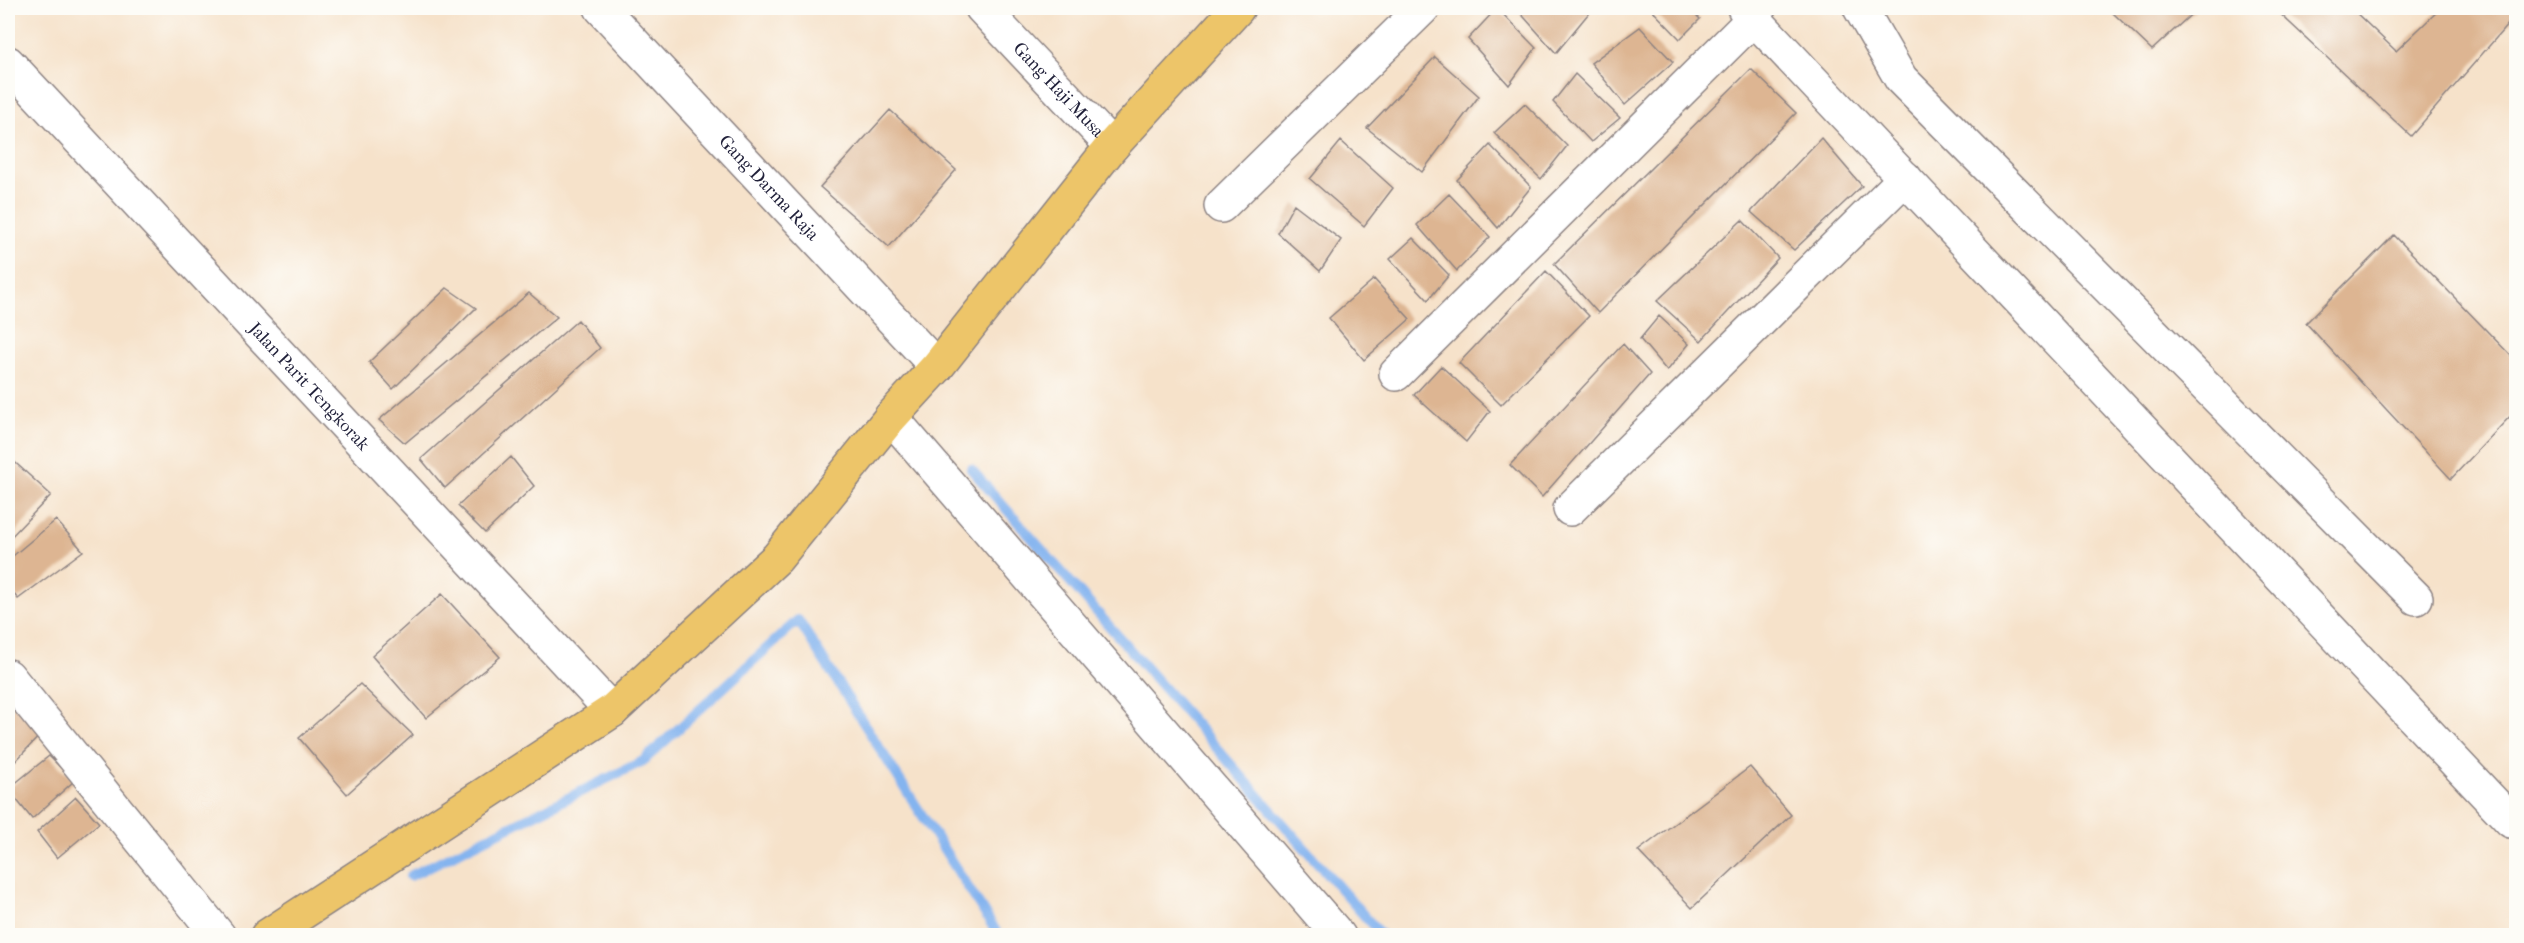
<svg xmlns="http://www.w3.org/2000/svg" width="2524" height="943" font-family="'IM FELL French Canon',serif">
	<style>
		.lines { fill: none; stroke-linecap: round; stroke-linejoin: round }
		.stream { stroke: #84b4ef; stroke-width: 10 }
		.building { fill: #ddb592 }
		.minor-casing { stroke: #8c8282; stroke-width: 36 }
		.major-casing { stroke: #8c8282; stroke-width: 36 }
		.minor { stroke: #fff; stroke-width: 33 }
		.major { stroke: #edc569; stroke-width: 33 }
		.labels { text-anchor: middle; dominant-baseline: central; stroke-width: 4.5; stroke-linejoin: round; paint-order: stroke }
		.street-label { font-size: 18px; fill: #22223b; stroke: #fdfcf7 }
	</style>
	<rect width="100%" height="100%" fill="#fdfcf7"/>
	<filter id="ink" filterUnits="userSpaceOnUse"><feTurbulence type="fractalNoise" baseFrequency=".0167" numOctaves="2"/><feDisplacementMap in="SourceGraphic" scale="12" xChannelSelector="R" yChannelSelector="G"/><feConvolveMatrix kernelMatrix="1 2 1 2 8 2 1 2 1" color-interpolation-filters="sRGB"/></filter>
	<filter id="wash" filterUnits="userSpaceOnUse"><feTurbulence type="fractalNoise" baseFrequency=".008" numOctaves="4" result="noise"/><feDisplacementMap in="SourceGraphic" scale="24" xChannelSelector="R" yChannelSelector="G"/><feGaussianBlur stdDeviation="1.35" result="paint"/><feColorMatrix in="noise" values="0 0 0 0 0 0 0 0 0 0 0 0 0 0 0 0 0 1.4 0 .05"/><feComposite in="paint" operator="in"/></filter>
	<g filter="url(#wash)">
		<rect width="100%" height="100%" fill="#f6e2ca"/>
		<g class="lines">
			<!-- stream -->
			<path class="stream" d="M971 469 1382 936
				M410 876 643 761 798 620 999 936"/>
		</g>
		<g id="blocks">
			<!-- building -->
			<path class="building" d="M1497 8 1536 48 1509 85 1468 39Z
				M1516 8H1593L1556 53Z
				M1654 8H1689L1700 19 1680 39 1652 10Z
				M2119 8H2198L2152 50 2113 13Z
				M2274 8H2351L2396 51 2441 8H2516V15L2411 136Z
				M1640 27 1673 62 1625 105 1591 63Z
				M1435 57 1479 96 1422 172 1367 128Z
				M1751 69 1796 113 1598 313 1554 264Z
				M1575 74 1620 118 1591 142 1553 102Z
				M1525 104 1567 146 1541 179 1494 133Z
				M890 110 956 170 889 247 820 187Z
				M1821 138 1862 186 1794 250 1751 212Z
				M1341 141 1393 188 1364 226 1310 179Z
				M1490 145 1531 187 1498 228 1457 180Z
				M1449 194 1490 237 1457 271 1417 225Z
				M1294 204 1341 240 1320 271 1278 233Z
				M1742 220 1778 258 1701 341 1657 301Z
				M2394 235 2516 361V410L2451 479 2306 323Z
				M1413 238 1449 275 1428 300 1390 259Z
				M1546 271 1589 316 1501 405 1459 363Z
				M1374 279 1410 319 1364 360 1329 318Z
				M447 288 476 308 393 389 369 362Z
				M529 293 557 317 405 443 379 420Z
				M1659 316 1689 344 1667 371 1640 339Z
				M578 320 600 348 445 488 421 459Z
				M1623 344 1650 374 1542 497 1510 465Z
				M1441 366 1490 411 1466 442 1414 395Z
				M8 456 51 495 8 540Z
				M511 457 534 486 485 533 458 506Z
				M56 520 83 551 18 599 8 587V560Z
				M442 594 500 657 426 718 372 656Z
				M360 684 413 735 347 794 299 738Z
				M12 705 42 733 8 769V710Z
				M49 756 74 781 32 819 8 789Z
				M1750 767 1791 815 1692 908 1638 851Z
				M76 797 99 823 57 858 37 832Z"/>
		</g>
	</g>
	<g filter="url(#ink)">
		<use href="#blocks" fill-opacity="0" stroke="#8c8282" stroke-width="1.5"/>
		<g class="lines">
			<!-- minor casing -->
			<g class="minor-casing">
				<g id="minor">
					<path id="s1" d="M601 8 937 367"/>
					<path id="s2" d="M982 8 1112 146"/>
					<path d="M1744 8 2511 821"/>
					<path d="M1860 8 1901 79 2416 598"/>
					<path id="s3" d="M8 63 612 711"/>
					<path d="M1221 206 1423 8"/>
					<path d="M1396 374 1754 18"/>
					<path d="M891 417 1339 936"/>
					<path d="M1570 509 1905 178"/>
					<path d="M8 676 219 936"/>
				</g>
			</g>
			<!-- major casing -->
			<g class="major-casing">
				<path id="major" d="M267 936 612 711 777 558 891 417 937 367 1112 146 1238 8"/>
			</g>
			<!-- minor -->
			<use href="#minor" class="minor"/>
			<!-- major -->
			<use href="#major" class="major"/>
		</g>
	</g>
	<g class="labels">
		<!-- street labels -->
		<g class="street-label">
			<text stroke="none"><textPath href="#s2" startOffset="112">Gang Haji Musa</textPath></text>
			<text stroke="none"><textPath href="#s1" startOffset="246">Gang Darma Raja</textPath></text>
			<text stroke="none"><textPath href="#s3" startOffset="442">Jalan Parit Tengkorak</textPath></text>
		</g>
	</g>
	<!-- margin -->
	<rect width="2524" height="943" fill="none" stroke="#fdfcf7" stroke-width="30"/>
</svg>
